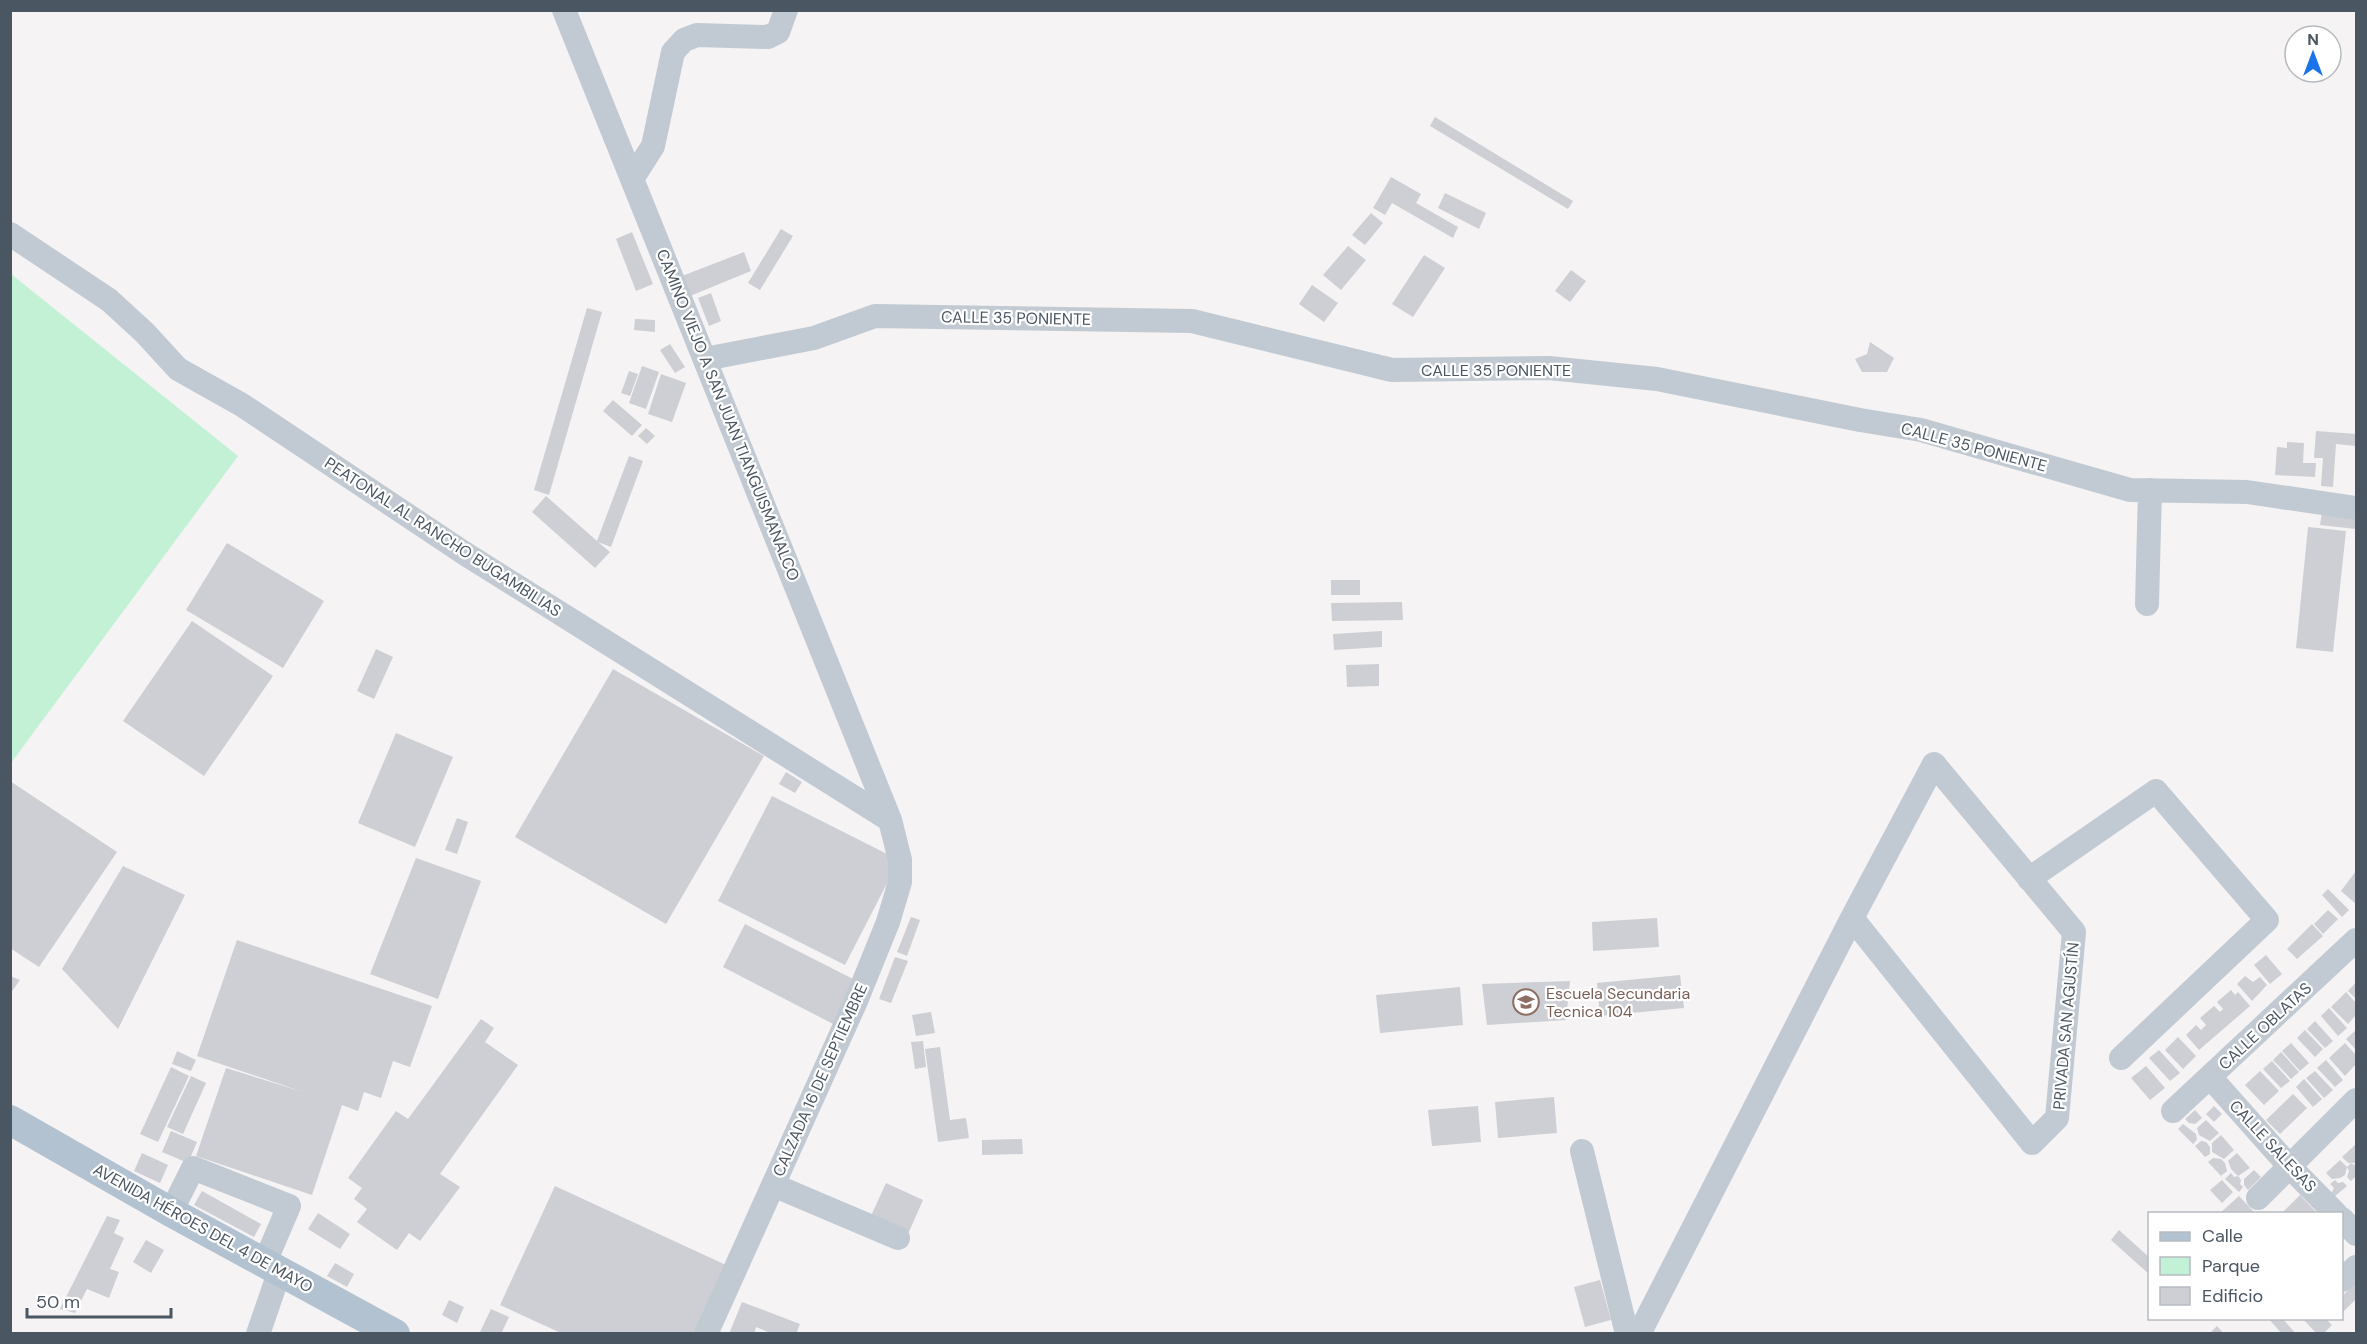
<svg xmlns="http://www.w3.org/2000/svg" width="2367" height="1344" font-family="'DM Sans',sans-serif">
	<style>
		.green { fill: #c3f1d5 }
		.building { fill: #cdcfd5 }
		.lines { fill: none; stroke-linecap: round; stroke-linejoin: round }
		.minor { stroke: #c1cad2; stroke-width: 24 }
		.major { stroke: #b3c2d1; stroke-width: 30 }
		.labels { text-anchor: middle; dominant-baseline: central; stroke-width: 4.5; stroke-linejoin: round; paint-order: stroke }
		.street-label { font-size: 16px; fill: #4a5661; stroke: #fff }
		.education-label { font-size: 16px; fill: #785e54; stroke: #fff; text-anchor: start }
	</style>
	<rect width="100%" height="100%" fill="#f5f3f3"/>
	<!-- green -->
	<path class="green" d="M11 274 238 456 11 763Z"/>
	<!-- building -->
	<path class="building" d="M1435 117 1573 201 1568 209 1430 126Z
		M1391 177 1421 194 1416 203 1458 227 1453 238 1392 203 1385 215 1373 208Z
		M1445 193 1486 213 1479 229 1438 208Z
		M1371 213 1383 223 1365 245 1352 235Z
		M781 229 793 236 760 290 748 283Z
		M632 232 653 284 636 291 616 239Z
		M1348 246 1366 260 1341 290 1323 275Z
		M744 252 751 271 690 296 682 276Z
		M1424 255 1445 268 1413 317 1392 304Z
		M1571 270 1586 281 1570 302 1555 291Z
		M1312 285 1338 303 1324 322 1299 304Z
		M711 293 721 321 709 326 698 298Z
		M587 308 602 312 549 495 534 490Z
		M635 319 655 320V332L634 330Z
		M1870 342 1894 358 1887 372H1862L1855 359 1867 354Z
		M670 344 685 367 675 373 660 350Z
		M642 366 659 372 646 409 629 403Z
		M629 371 638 374 630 396 621 393Z
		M661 374 686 383 672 422 648 414Z
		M613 400 642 425 632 436 603 411Z
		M646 428 655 436 647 444 638 436Z
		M2316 431 2356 434V446L2336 444 2333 487 2321 486 2323 458H2314Z
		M2287 442 2304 443 2303 463H2316L2315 477 2275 475 2277 447 2287 448Z
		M629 456 643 461 611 547 598 542 610 552 595 568 532 512 546 496 597 541Z
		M2322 511 2356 515V529L2320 525Z
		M2308 527 2346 531 2333 652 2296 648Z
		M227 543 324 601 283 668 186 610Z
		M1331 580H1360V595H1331Z
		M1402 602 1403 620 1332 621 1331 603Z
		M192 621 273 676 204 776 123 721Z
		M1382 631V647L1334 650 1333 634Z
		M376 649 393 657 374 699 357 691Z
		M1379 664V686L1347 687 1346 665Z
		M613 669 764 756 666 924 515 837Z
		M396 733 453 757 415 847 358 823Z
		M786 772 802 782 795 793 779 784Z
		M10 781 117 852 39 967 10 948Z
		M772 796 899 860 845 965 718 901Z
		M457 818 468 822 457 854 445 850Z
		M416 858 481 881 438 999 370 974Z
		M123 866 185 895 118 1029 62 969Z
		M2356 871V904L2341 891Z
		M2328 889 2349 910 2342 917 2322 895Z
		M2328 910 2338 919 2323 934 2314 924Z
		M911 917 920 920 907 956 897 952Z
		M1657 918 1659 947 1593 951 1592 922Z
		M745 924 857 981 835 1025 723 967Z
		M2312 924 2323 936 2297 959 2287 949Z
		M237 940 432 1006 410 1067 393 1061 381 1098 364 1092 358 1111 342 1105 312 1195 196 1156 226 1068 303 1092 197 1056Z
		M2266 955 2282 974 2270 984 2254 965Z
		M895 957 908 961 891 1003 879 999Z
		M1680 975 1684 1008 1600 1016 1597 983Z
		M10 976 20 980 10 994Z
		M2245 976 2253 982 2260 977 2267 985 2252 1001 2237 984Z
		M1570 981 1566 1020 1487 1025 1482 984Z
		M2356 982V999L2348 991Z
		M1460 987 1463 1025 1380 1033 1376 995Z
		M2231 990 2235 995 2238 992 2250 1006 2199 1050 2186 1035 2196 1025 2201 1030 2206 1025 2200 1018 2214 1006 2220 1012 2223 1009 2217 1002Z
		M2346 992 2356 1003V1015L2348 1024 2331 1007Z
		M2329 1008 2347 1028 2338 1036 2321 1016Z
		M931 1012 935 1033 916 1036 912 1015Z
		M481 1019 494 1028 485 1042 518 1065 440 1174 460 1187 420 1241 409 1233 397 1250 357 1222 367 1209 354 1199 362 1188 348 1178 396 1111 408 1119Z
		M2315 1021 2333 1041 2325 1048 2307 1029Z
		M2305 1030 2323 1049 2315 1057 2297 1038Z
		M2356 1030V1050L2346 1039Z
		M2178 1037 2196 1056 2183 1069 2165 1050Z
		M923 1041 926 1067 915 1069 911 1042Z
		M2291 1043 2309 1063 2300 1071 2282 1051Z
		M2345 1043 2356 1055V1064L2345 1076 2329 1058Z
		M940 1047 950 1120 966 1118 969 1138 938 1142 925 1049Z
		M2159 1050 2180 1073 2170 1081 2149 1058Z
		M177 1051 196 1060 191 1071 172 1064Z
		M2281 1052 2299 1072 2291 1079 2273 1060Z
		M2326 1060 2343 1080 2335 1087 2317 1068Z
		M2272 1061 2290 1081 2281 1088 2263 1069Z
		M2146 1066 2165 1088 2150 1100 2131 1078Z
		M171 1067 189 1076 158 1142 140 1134Z
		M2260 1071 2279 1091 2264 1105 2245 1085Z
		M2315 1071 2333 1090 2324 1098 2306 1078Z
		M191 1076 206 1083 183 1134 167 1127Z
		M2304 1079 2322 1099 2313 1107 2296 1087Z
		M2293 1094 2307 1108 2280 1134 2266 1120Z
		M1554 1097 1557 1133 1498 1138 1495 1102Z
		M1478 1106 1481 1142 1432 1146 1428 1110Z
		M2214 1106 2222 1114 2214 1122 2206 1114Z
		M2195 1110 2202 1118 2195 1124 2189 1123 2185 1119Z
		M2206 1120 2219 1133 2210 1141 2199 1135 2197 1128Z
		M2183 1124 2196 1134 2197 1140 2193 1144 2178 1129Z
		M171 1131 197 1142 188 1163 162 1152Z
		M2221 1135 2234 1150 2224 1159 2212 1152V1143Z
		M1022 1139 1023 1154 982 1155V1140Z
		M2201 1141 2206 1142 2210 1147V1154L2205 1157 2195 1146Z
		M2356 1144V1163H2348L2342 1157Z
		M142 1153 168 1165 160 1183 134 1171Z
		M2237 1153 2250 1168 2238 1176 2231 1169 2228 1161Z
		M2213 1158 2221 1159 2225 1163 2227 1171 2221 1176 2208 1162Z
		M2340 1160 2347 1167 2345 1175 2340 1178 2332 1179 2326 1173Z
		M2351 1163 2356 1166V1176L2351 1181 2347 1177 2349 1171 2347 1167Z
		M2254 1170 2261 1177 2248 1190 2244 1185V1179Z
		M2231 1173 2234 1177 2238 1176 2241 1180 2240 1184 2243 1187 2239 1192 2225 1179Z
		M2222 1180 2233 1192 2222 1203 2210 1190Z
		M2335 1180 2338 1183 2343 1182 2347 1186 2334 1197 2331 1194 2334 1188 2330 1184Z
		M886 1183 923 1200 908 1234 870 1218Z
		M555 1186 726 1265 694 1334H563L500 1305Z
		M202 1191 261 1224 254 1237 194 1205Z
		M2300 1195 2318 1214H2281Z
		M2239 1196 2256 1214H2219Z
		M318 1213 350 1234 340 1249 308 1229Z
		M107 1216 120 1220 114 1233 124 1238 110 1269 119 1272 109 1298 87 1289 75 1313 60 1309Z
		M2119 1230 2150 1258V1275L2111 1240Z
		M146 1240 164 1250 151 1273 133 1262Z
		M335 1263 354 1274 347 1287 327 1276Z
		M1600 1280 1611 1320 1585 1327 1574 1287Z
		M2356 1283V1299L2342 1313V1296Z
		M449 1300 464 1307 457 1323 442 1315Z
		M742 1302 800 1324 796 1334H773L756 1327 754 1334H729Z
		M491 1309 509 1317 501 1334H479Z
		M2268 1318H2282L2296 1334H2282Z
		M2302 1318H2325L2332 1325 2323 1334H2317Z
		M2217 1326 2224 1334H2209Z"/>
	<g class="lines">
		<!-- minor -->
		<path class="minor" d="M564 10 890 820 900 860V882L888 922 856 1001 706 1334
			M632 179 653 146 673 52 684 40 697 35 768 37 778 32 786 10
			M10 234 109 300 145 333 178 369 242 405 464 553 890 820
			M705 359 814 338 875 316 1192 321 1392 370 1549 368 1657 379 1860 420 1921 430 2130 490 2247 492 2356 508
			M2147 604 2150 490
			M2029 879 2156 791 2267 920 2121 1058
			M2210 1077 2290 1167 2336 1214
			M2173 1111 2356 940
			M1582 1151 1627 1334
			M773 1185 898 1238
			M2258 1198 2356 1100
			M171 1212 193 1168 289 1206 265 1262
			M2342 1219 2356 1234
			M2342 1280 2356 1267
			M258 1334 280 1270
			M1639 1334 1852 918 1934 764 2074 932 2057 1118 2032 1143 1852 918"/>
		<!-- major -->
		<path class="major" d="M10 1120 171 1212 395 1334"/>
	</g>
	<!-- icons -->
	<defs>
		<g id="school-ring" transform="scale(1.35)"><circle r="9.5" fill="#fff" stroke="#8d6e63" stroke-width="1.5"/><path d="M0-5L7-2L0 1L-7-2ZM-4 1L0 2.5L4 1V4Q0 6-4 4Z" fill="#8d6e63"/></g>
	</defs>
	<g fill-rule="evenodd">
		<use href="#school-ring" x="1526" y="1002"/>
	</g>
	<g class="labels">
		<!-- street labels -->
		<g class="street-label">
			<text transform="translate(1016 318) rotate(1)">CALLE 35 PONIENTE</text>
			<text x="1496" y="370">CALLE 35 PONIENTE</text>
			<text transform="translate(728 415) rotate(68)">CAMINO VIEJO A SAN JUAN TIANGUISMANALCO</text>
			<text transform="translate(1974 447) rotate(15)">CALLE 35 PONIENTE</text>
			<text transform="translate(443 537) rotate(33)">PEATONAL AL RANCHO BUGAMBILIAS</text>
			<text transform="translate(2066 1026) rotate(-85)">PRIVADA SAN AGUSTÍN</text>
			<text transform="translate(2265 1026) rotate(-43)">CALLE OBLATAS</text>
			<text transform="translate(820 1080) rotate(-66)">CALZADA 16 DE SEPTIEMBRE</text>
			<text transform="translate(2273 1146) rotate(47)">CALLE SALESAS</text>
			<text transform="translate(203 1228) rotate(29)">AVENIDA HÉROES DEL 4 DE MAYO</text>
		</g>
		<!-- education labels -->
		<g class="education-label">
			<text x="1546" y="993">Escuela Secundaria<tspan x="1546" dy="18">Tecnica 104</tspan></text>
		</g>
	</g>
	<!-- border -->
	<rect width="2367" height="1344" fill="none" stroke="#4a5661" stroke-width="24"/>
	<!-- legend -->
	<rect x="2148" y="1212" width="195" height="108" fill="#ffffff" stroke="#b7bbc0" stroke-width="1.5"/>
	<rect x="2160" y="1232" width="30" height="9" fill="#b3c2d1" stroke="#b7bbc0" stroke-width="1.5"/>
	<text x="2202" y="1242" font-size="18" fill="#4a5661">Calle</text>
	<rect x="2160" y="1257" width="30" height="18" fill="#c3f1d5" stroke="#b7bbc0" stroke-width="1.5"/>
	<text x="2202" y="1272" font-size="18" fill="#4a5661">Parque</text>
	<rect x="2160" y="1287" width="30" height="18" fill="#cdcfd5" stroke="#b7bbc0" stroke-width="1.5"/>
	<text x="2202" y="1302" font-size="18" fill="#4a5661">Edificio</text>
	<!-- north arrow -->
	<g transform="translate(2313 54)"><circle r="28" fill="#ffffff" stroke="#b7bbc0" stroke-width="1.5"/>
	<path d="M0-4.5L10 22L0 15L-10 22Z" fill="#1a73e8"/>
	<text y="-9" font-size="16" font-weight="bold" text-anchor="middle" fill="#4a5661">N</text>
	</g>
	<!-- scale -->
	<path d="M27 1308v9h144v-9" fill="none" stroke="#4a5661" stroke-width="3"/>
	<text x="36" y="1308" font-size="18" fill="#4a5661" stroke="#ffffff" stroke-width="4.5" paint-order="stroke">50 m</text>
</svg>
